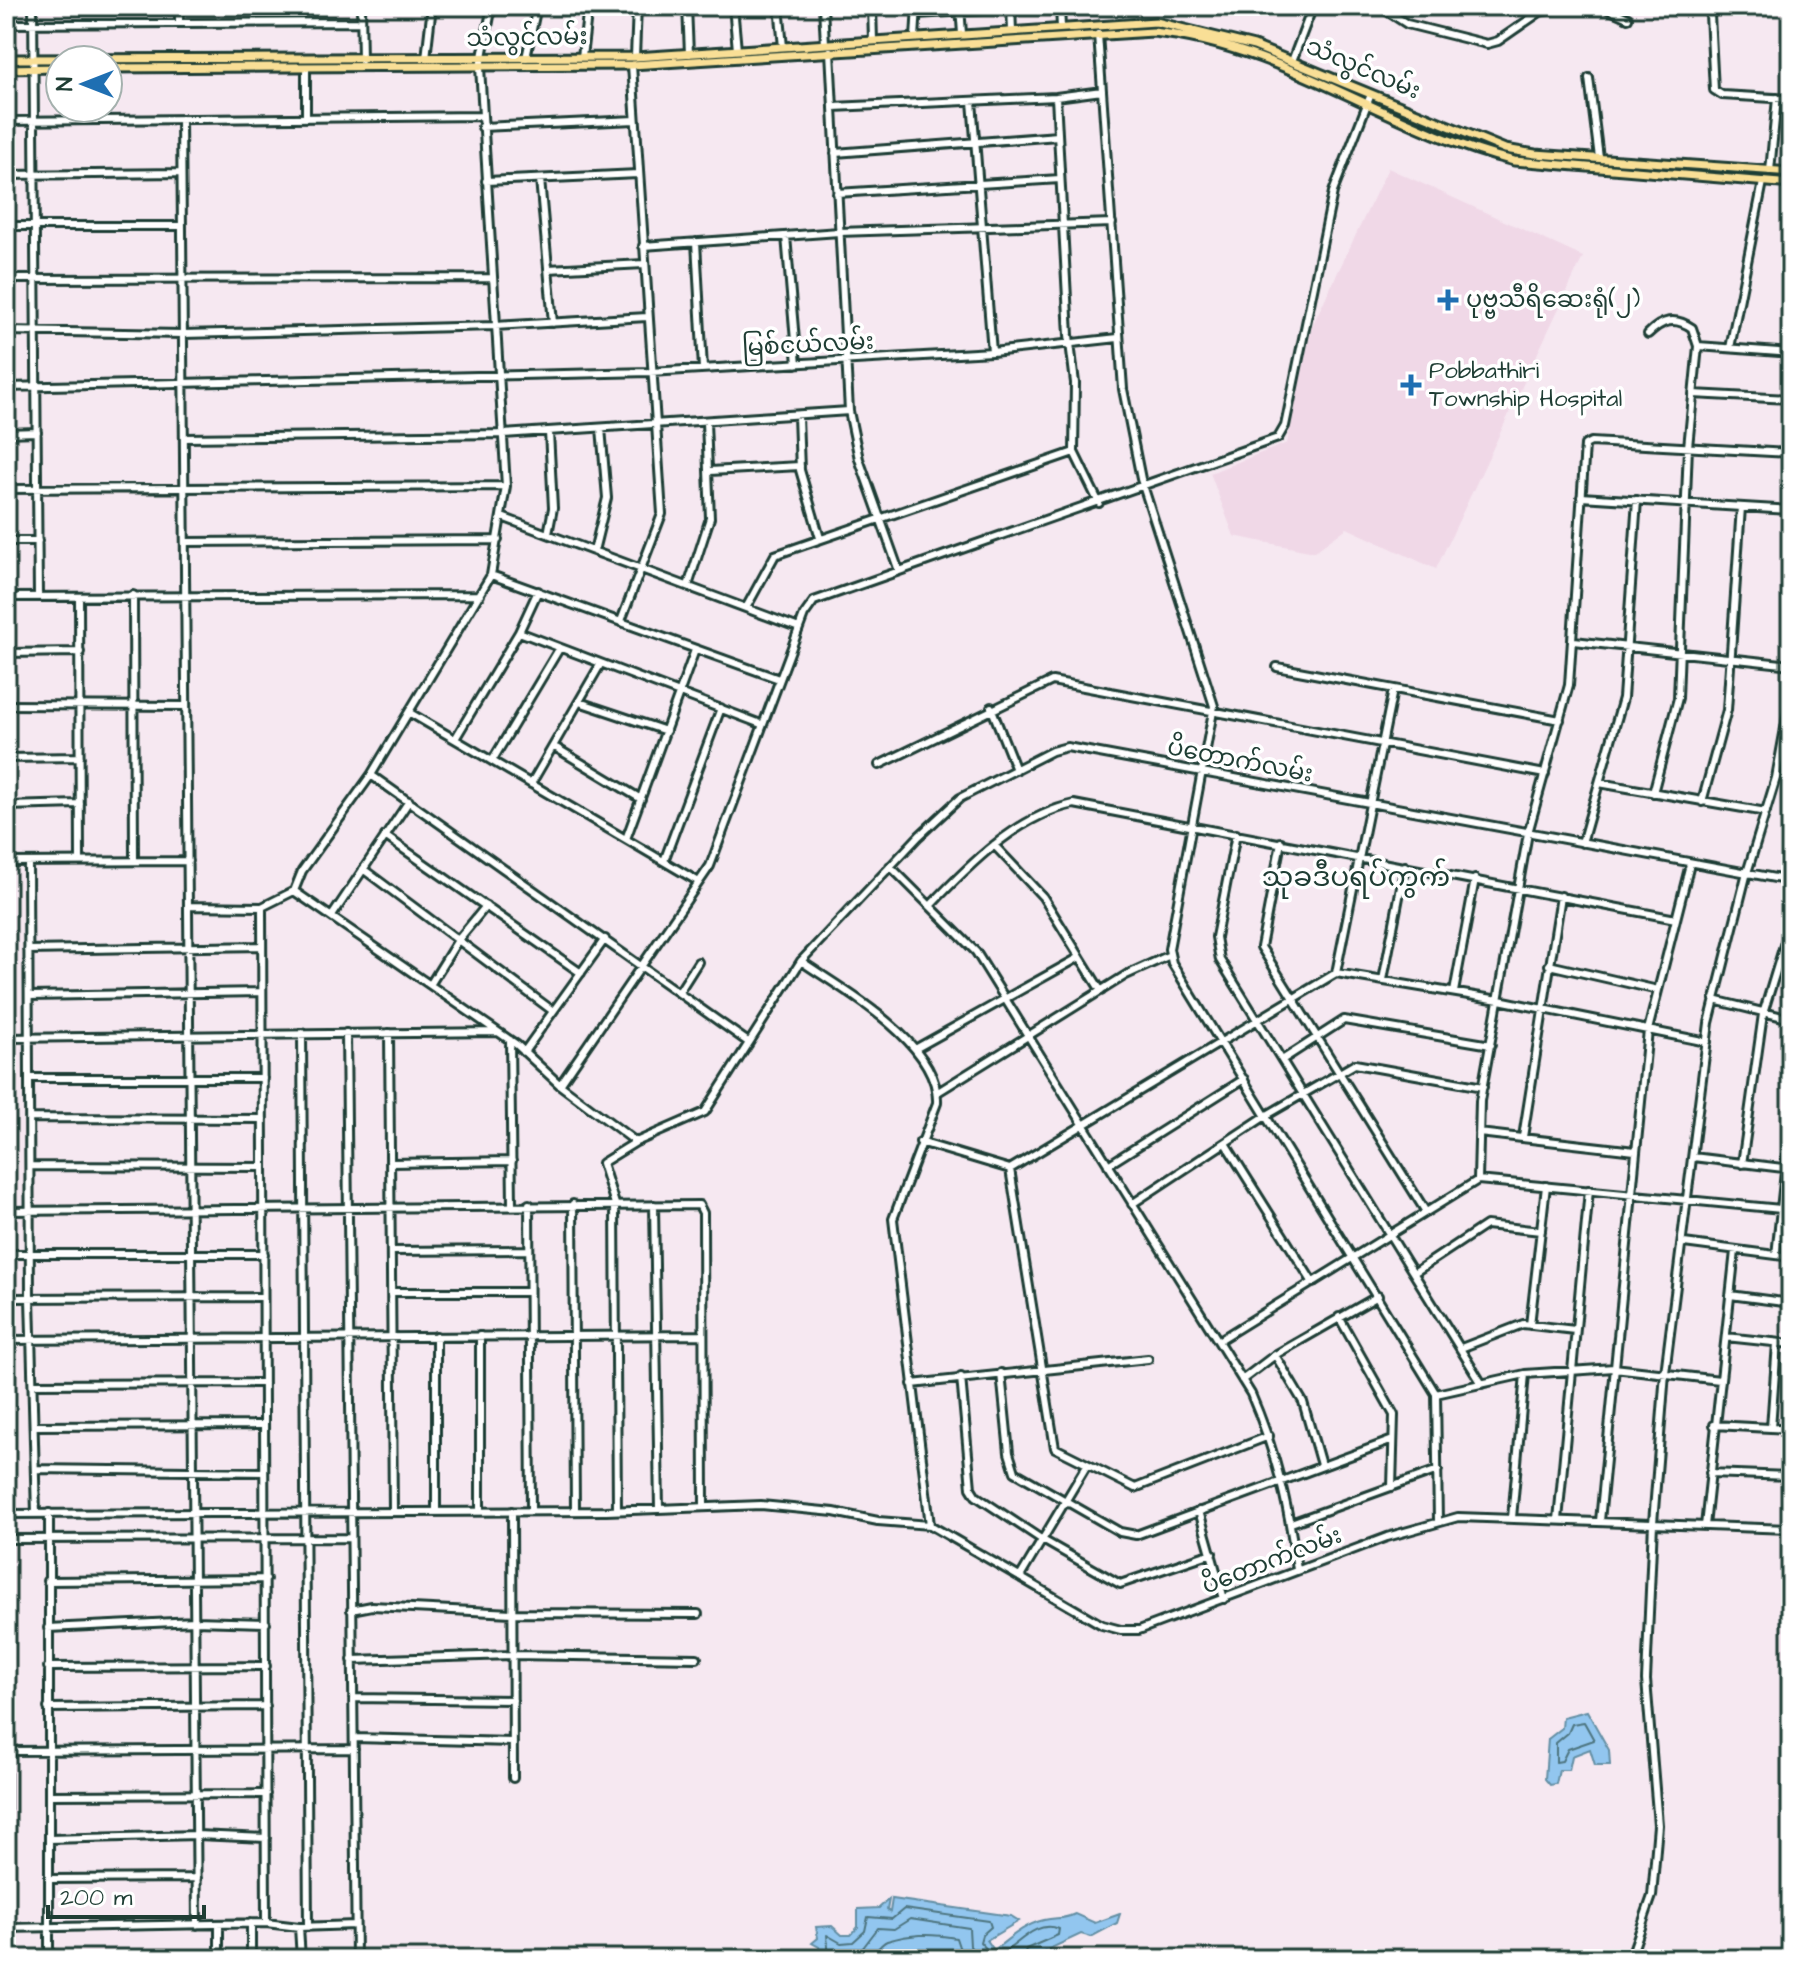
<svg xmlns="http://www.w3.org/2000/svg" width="1797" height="1965" font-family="'Architects Daughter','Noto Sans Myanmar',sans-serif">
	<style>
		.built { fill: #f0d8e7 }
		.water { fill: #92c6ef; stroke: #648fa4; stroke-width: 2 }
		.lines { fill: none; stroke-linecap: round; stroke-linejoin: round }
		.shore { stroke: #4d747f; stroke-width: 2 }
		.minor-casing { stroke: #1f3d34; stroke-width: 12 }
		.major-casing { stroke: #1f3d34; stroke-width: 13 }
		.minor { stroke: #fff; stroke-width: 6 }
		.major { stroke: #f9df96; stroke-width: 7 }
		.poi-dot { fill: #1f6fb2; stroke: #fff; stroke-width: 3 }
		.labels { text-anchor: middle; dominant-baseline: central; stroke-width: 7; stroke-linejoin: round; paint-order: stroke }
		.street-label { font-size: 24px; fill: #1f3d34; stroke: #fff }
		.poi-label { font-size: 24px; fill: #1f3d34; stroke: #fff; text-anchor: start }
		.quarter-label { font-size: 28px; fill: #1f3d34; stroke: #fff }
	</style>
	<rect width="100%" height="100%" fill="#f6e8f1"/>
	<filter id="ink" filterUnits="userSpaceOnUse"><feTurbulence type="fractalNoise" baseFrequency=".0125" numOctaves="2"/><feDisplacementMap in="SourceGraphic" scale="16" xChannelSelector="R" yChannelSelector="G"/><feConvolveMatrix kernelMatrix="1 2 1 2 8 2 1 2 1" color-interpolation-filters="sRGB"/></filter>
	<g filter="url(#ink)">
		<!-- built -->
		<path class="built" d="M1388 168 1583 257 1436 569 1347 528 1314 552 1234 536 1210 473 1287 443 1312 326Z"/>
		<!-- water -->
		<path class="water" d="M1587 1711 1609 1750 1610 1765H1595L1590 1749 1572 1756 1569 1770H1559L1556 1784 1550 1785 1545 1779 1548 1739 1562 1728 1563 1717Z
			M889 1899 887 1910 890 1912 892 1899 1011 1916 1019 1921 987 1940 994 1950C1009 1939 1023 1925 1044 1920 1057 1917 1063 1920 1075 1914L1095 1923 1120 1914 1117 1923 1091 1937 1081 1934 1028 1959 821 1956 819 1947 812 1943 818 1938 816 1927 832 1926 842 1935H851L858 1927V1909L879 1908Z"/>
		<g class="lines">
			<!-- shore -->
			<path class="shore" d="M1584 1722 1594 1740 1568 1749 1562 1761 1556 1762V1743L1568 1733 1572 1724Z
				M829 1959 827 1935 841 1943 853 1942 865 1931 868 1917 892 1919 904 1909 989 1921 991 1927 982 1935 980 1942 994 1957C1014 1952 1033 1918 1059 1929L1058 1935 1026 1949 1023 1959
				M839 1959 842 1954 862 1949 878 1928 894 1929 910 1919 969 1928 970 1946 978 1959
				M869 1959C874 1954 881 1943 887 1941 911 1934 929 1933 956 1938L963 1959"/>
			<!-- minor casing -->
			<g class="minor-casing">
				<path id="minor" d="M33 6 38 597
					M361 6 362 60
					M687 6 689 54
					M733 6 737 50
					M779 6 783 47
					M823 6 825 44
					M872 6 873 41
					M960 6 962 34
					M1011 6 1012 31
					M1060 6 1061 28
					M1379 6 1407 24 1487 44 1498 41 1540 12 1567 6
					M1601 6 1628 18
					M1718 6 1710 15 1714 90 1722 95 1791 99
					M1789 6 1791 21
					M917 14 1050 6
					M179 23V6
					M6 24 361 22
					M1098 34 1123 389 1141 479 1214 706 1169 949 1172 963 1436 1394 1438 1521
					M915 38 917 6
					M830 51 849 411 859 459 899 571
					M582 57 588 6
					M635 57 637 6
					M426 58 432 6
					M526 58 537 6
					M1292 61 1313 6
					M306 67V117
					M1589 78 1599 158
					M1056 97 1069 335 1075 383 1074 452 1099 503
					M972 101 992 352
					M833 107 1056 97 1102 91
					M181 119 197 1925
					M6 121 481 116
					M482 127 635 120
					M835 153 1058 136
					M1770 171 1777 98
					M6 175 181 173
					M540 179 553 323
					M486 181 638 174
					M837 193 1060 179
					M6 226H182
					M786 236 797 364
					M696 242 703 369
					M643 246 839 232 1112 223
					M548 269 644 264
					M6 279 492 278
					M6 331 183 334 495 326 647 317
					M1648 334C1662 320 1675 316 1692 328L1698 346
					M1730 348 1763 182
					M6 387 650 372 992 352 1118 338
					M1693 394 1791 399
					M798 416 800 470 820 538
					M6 433 37 432
					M184 438 503 434 849 411
					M710 471 800 466
					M6 489 506 486
					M1581 497 1791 510
					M502 517 799 628
					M548 534 553 508 549 432
					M6 541H38
					M185 542 498 540
					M594 551 607 498 601 428
					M491 575 779 679
					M688 586 710 518 706 422
					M133 595 134 861
					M6 597 480 595
					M79 597 80 861
					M746 608 775 555 1074 452
					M621 621 662 514 632 65
					M519 632 761 724
					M1574 641 1791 665
					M6 653 80 652
					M1277 667 1560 720
					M579 702 666 731
					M6 705 186 706
					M991 707 1016 770
					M410 713 699 882
					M455 739 519 632 538 591
					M553 746 641 799
					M6 758 80 757
					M492 761 559 649
					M879 765 1052 681 1545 774
					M371 775 748 1042
					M1599 783 1766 812
					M531 784 600 665
					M1653 793 1678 698 1688 447 1698 346 1791 353
					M1702 802 1727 710 1741 507
					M6 806 80 804
					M1236 834 1216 937 1220 960 1482 1384
					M385 836 581 973
					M626 839 695 650
					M1281 842 1261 947 1426 1212
					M1582 843 1623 698 1637 500
					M994 845 1043 897 1101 991
					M664 861 721 708
					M6 862 188 861
					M28 862 30 1298 36 1514
					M890 866 976 952 1251 1394C1276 1452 1289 1507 1297 1570
					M363 869 553 1011
					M294 891 517 1045 560 1085 636 1142
					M188 906 262 907 294 891 302 871 371 775 491 575 506 486 480 67 492 6
					M930 906C969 865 1017 816 1074 804L1676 919
					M262 907 266 1923
					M332 916 409 801
					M28 950 262 946
					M801 961C844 991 940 1043 937 1103L893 1219 930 1525
					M1549 965 1658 990
					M1336 973 1393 690
					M1383 980 1405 866
					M430 985 458 940 486 906
					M679 992 698 962
					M1454 992 1475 879
					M29 996 261 992
					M1714 1000 1791 1019
					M302 1033 308 1926
					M346 1033 356 1959
					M389 1033 393 1511
					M6 1038 498 1032
					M510 1040 512 1205
					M915 1049 1080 957
					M524 1052 605 939
					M1282 1060 1344 1020 1491 1045
					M30 1078H263
					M560 1085 710 866 804 615 814 601 1278 438 1285 426 1333 192 1371 94
					M938 1092 1126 975 1170 955
					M30 1118 263 1119
					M1479 1133 1635 1151
					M1523 1137 1561 896
					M920 1142 1010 1169 1336 973 1499 1000 1707 1042
					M1225 1143 1313 1283
					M1693 1157 1791 1169
					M391 1163 512 1161
					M1742 1164 1763 1014 1791 922
					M1108 1165 1244 1079
					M30 1166 263 1167
					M1010 1169 1055 1448 1135 1488 1269 1436
					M1478 1180 1480 1101 1528 833 1569 685 1585 445 1591 442 1791 453
					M529 1204 531 1511
					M573 1204 575 1511
					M1132 1204 1267 1115 1355 1064 1483 1087
					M654 1205 659 1509
					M6 1211 699 1205 703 1213 704 1507
					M1684 1243 1791 1257
					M392 1251 529 1250
					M6 1254H264
					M1776 1255 1791 1117
					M1415 1272 1486 1225 1541 1231
					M392 1292H529
					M1730 1295 1791 1303
					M6 1298 262 1297
					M1339 1317 1394 1415 1392 1487
					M1530 1325 1546 1186
					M436 1336V1511
					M480 1336V1511
					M1726 1337 1791 1344
					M6 1340 702 1335
					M1218 1341 1478 1180 1791 1210
					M1461 1348 1523 1324 1575 1330
					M1275 1355 1303 1402 1321 1465
					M1001 1373 1009 1453 1015 1472 1120 1532 1136 1535 1393 1440
					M961 1377 971 1488 976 1496 1041 1539 1120 1584 1212 1553
					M1242 1380 1275 1355 1378 1296
					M33 1384 264 1383
					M912 1384 1148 1359
					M1436 1394 1525 1374 1614 1368 1720 1380
					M1714 1425 1791 1429
					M34 1426 264 1425
					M1771 1428 1777 1343
					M35 1469 264 1472
					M1710 1473 1791 1476
					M617 1510 615 1204 602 1163 636 1142 705 1112 801 961 919 836 960 798 1052 751 1067 747 1791 881
					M512 1511 513 1778
					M1199 1511 1224 1599
					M49 1513V1959
					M6 1514 606 1511 761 1505 834 1512 878 1521 930 1525 1102 1625 1121 1630H1139L1387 1537 1458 1517 1791 1529
					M1512 1518 1525 1374
					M1558 1520 1589 1190
					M1600 1521 1648 1030 1690 864
					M1291 1523 1438 1470
					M1705 1526 1735 1251
					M6 1539 349 1538
					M1020 1577 1087 1465
					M47 1581 266 1579
					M351 1610 372 1606 512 1613 698 1614
					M48 1628 195 1621 266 1623
					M352 1660 512 1655 697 1658
					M6 1664V1924
					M48 1667 266 1666
					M353 1698 513 1700
					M48 1708 266 1706
					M354 1738 513 1742
					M6 1751 354 1749
					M49 1795 266 1794
					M49 1839 197 1835 266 1838
					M49 1879 197 1878
					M251 1923V1959
					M219 1924V1959
					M299 1927 301 1959
					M6 1928 266 1923 299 1927 355 1925
					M1630 1959 1652 1896 1658 1825 1646 1680 1653 1523 1665 1373 1709 1023 1746 876 1776 778 1791 695"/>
			</g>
			<!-- major casing -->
			<g class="major-casing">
				<path id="major" d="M6 59 635 57 1156 22 1254 46 1505 149 1535 154 1791 172
					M108 68 632 65 1153 32C1282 44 1390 130 1514 161L1791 184
					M6 69 60 68"/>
			</g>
			<!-- minor -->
			<use href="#minor" class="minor"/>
			<!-- major -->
			<use href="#major" class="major"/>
		</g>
	</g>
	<!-- markers -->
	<g class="poi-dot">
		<path d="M1444 288h8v8h8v8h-8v8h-8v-8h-8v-8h8z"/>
		<path d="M1407 373h8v8h8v8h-8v8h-8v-8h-8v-8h8z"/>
	</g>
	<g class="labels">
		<!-- street labels -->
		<g class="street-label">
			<text transform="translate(527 38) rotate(-1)">သံလွင်လမ်း</text>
			<text transform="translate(1363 69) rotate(23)">သံလွင်လမ်း</text>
			<text transform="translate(808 345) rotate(-3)">မြစ်ငယ်လမ်း</text>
			<text transform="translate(1240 761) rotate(11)">ပိတောက်လမ်း</text>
			<text transform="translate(1272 1561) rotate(-21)">ပိတောက်လမ်း</text>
		</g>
		<!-- poi labels -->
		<g class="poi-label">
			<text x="1466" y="300">ပုဗ္ဗသီရိဆေးရုံ(၂)</text>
			<text x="1429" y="371">Pobbathiri<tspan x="1429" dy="28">Township Hospital</tspan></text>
		</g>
		<!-- quarter labels -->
		<g class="quarter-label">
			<text x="1356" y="877">သုခဒီပရပ်ကွက်</text>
		</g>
	</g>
	<!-- margin -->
	<rect width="1797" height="1965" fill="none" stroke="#fff" stroke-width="32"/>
	<rect x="16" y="16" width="1765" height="1933" fill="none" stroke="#1f3d34" stroke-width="3" filter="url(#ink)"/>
	<!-- north arrow -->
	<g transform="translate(84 84) rotate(270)"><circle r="38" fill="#ffffff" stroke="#a5b1ae" stroke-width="2"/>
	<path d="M0-6L14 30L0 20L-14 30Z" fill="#1f6fb2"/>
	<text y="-12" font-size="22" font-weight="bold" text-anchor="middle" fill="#1f3d34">N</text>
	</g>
	<!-- scale -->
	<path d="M48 1905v12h156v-12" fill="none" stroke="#1f3d34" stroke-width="4"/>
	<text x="60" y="1905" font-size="24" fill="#1f3d34" stroke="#ffffff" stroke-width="6" paint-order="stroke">200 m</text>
</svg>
